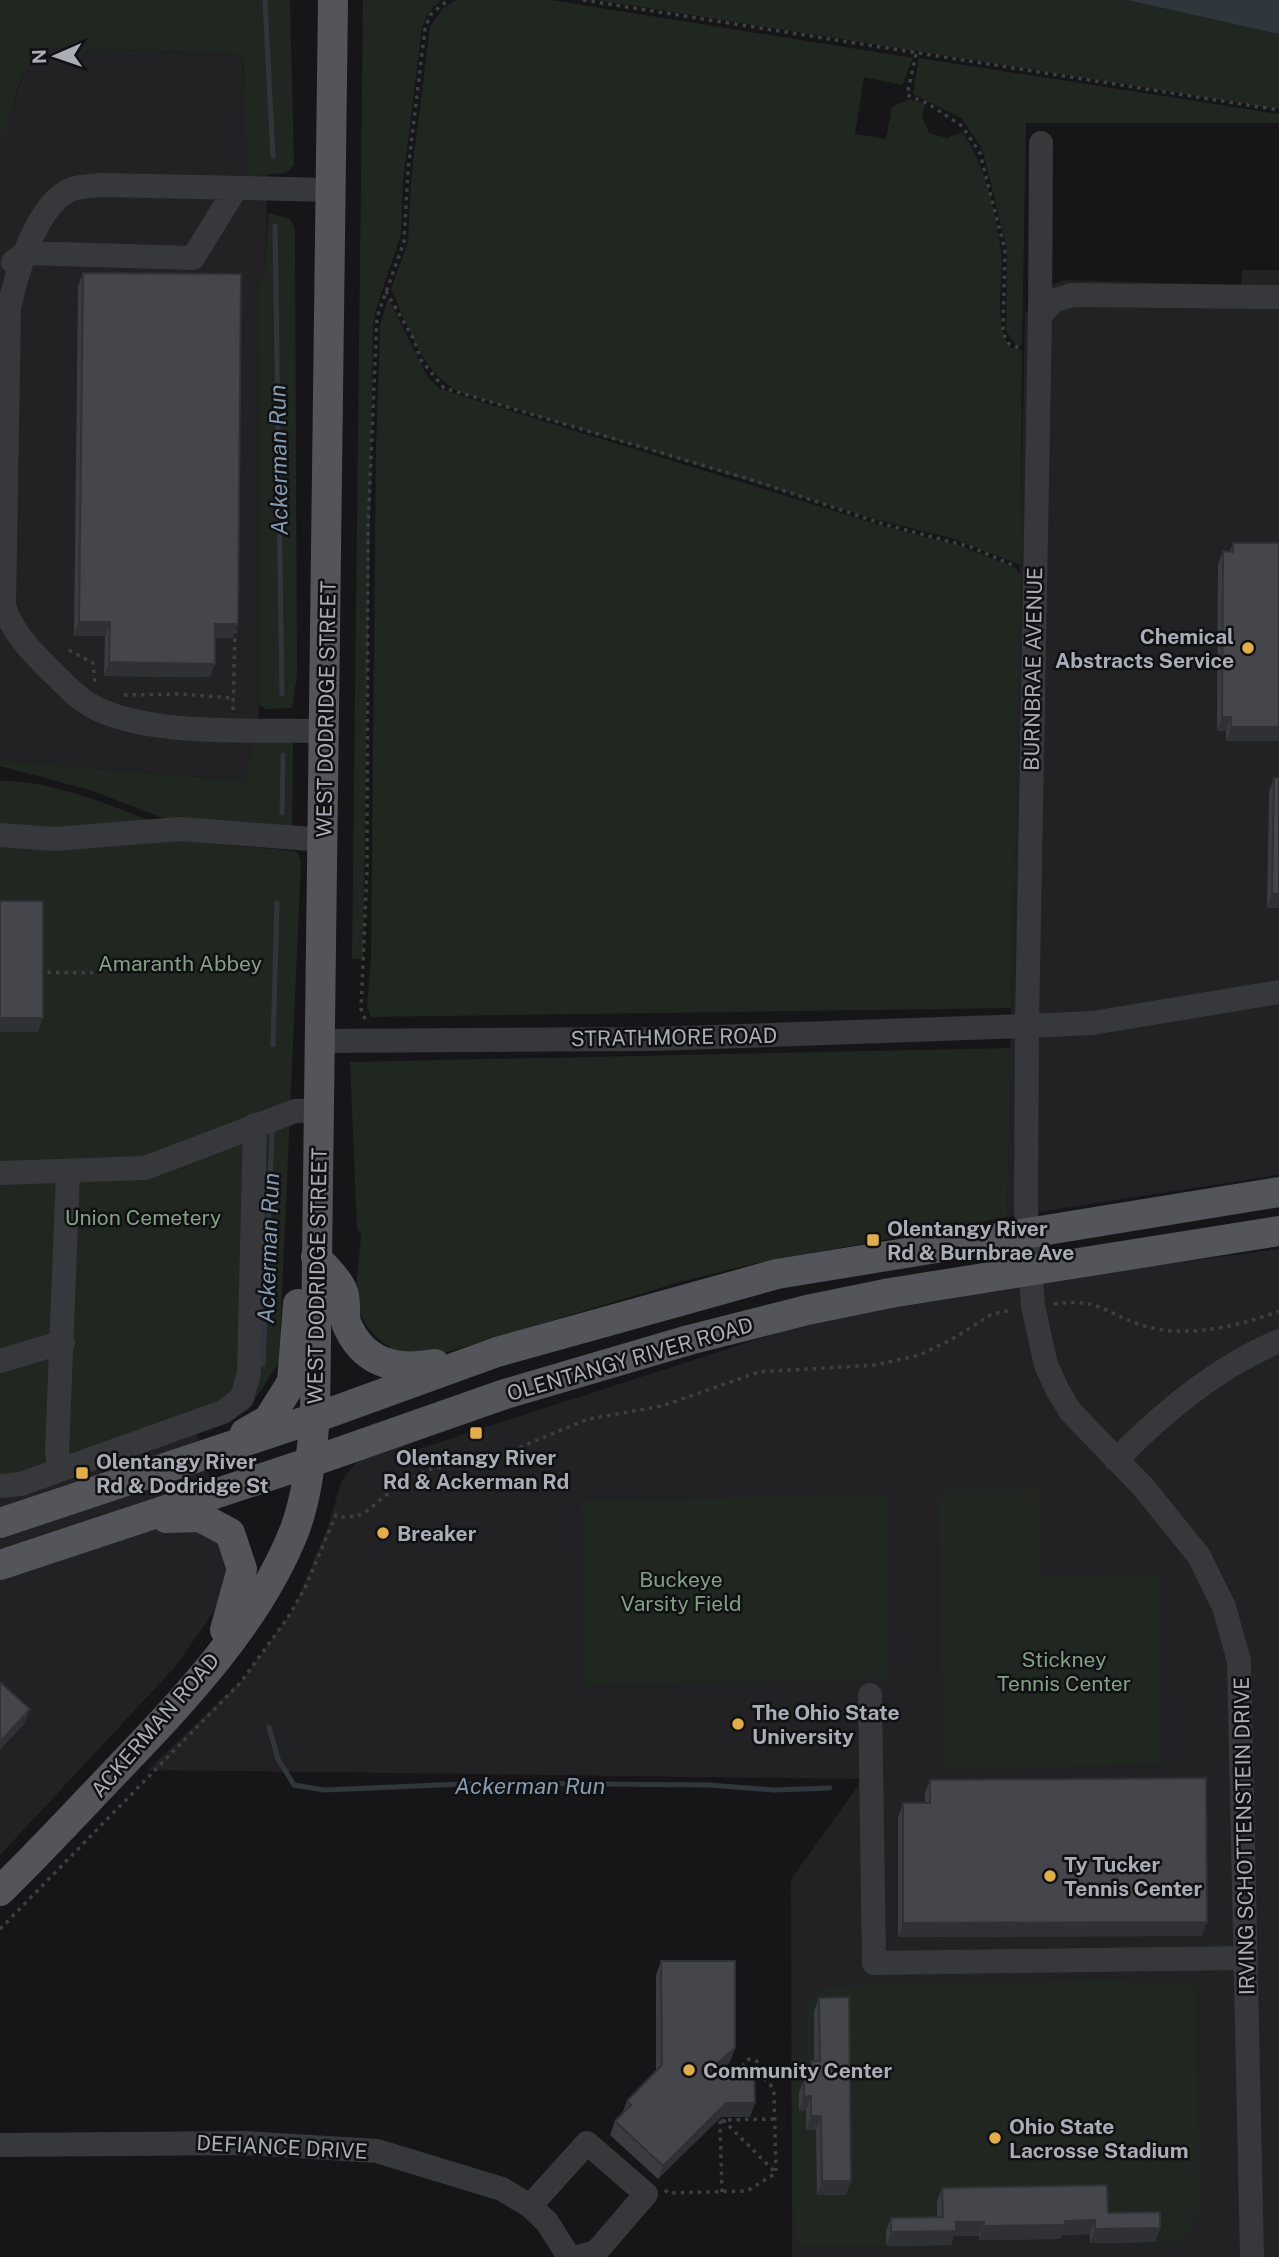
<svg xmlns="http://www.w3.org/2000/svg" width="1279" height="2257" font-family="'Public Sans',sans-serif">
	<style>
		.built { fill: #222225 }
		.green { fill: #202721 }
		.water { fill: #2f373d }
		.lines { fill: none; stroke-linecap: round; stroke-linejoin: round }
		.stream { stroke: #2f373d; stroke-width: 5 }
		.path { stroke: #3d3f43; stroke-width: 3.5; stroke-dasharray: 3.5 5; stroke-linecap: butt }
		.minor { stroke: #37383c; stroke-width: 24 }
		.major { stroke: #54555b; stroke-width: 30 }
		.wall { fill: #3b3c40 }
		.shaded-wall { fill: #303134 }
		.building { fill: #45464b; stroke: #303134; stroke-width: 2 }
		.poi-dot { fill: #e3ae43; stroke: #111113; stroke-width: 2.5 }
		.labels { text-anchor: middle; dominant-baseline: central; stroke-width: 5; stroke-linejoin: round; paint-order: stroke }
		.poi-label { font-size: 21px; font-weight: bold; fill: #a9adb7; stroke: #111113; text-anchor: start }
		.street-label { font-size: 21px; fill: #a9adb7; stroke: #111113 }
		.park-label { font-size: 21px; fill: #82a084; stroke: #111113 }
		.water-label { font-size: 23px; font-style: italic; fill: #839aaf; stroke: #111113 }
	</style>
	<rect width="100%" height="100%" fill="#161618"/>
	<!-- built -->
	<path class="built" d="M45 48 233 53 242 58 252 175 268 174 265 273 258 286 259 704 257 738 252 748 247 781 0 760V146L24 71 31 56Z
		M1242 270H1279V1175L1007 1217 1025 315 1035 297 1048 286 1064 280 1241 285Z
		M1279 1249V2257H792L791 1879 863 1779 148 1770 245 1677 294 1608 328 1526 342 1480 358 1460 403 1445 415 1450 817 1320 1027 1282Z
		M195 1428 229 1544 232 1571 222 1600 175 1667 0 1855V1496Z"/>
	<!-- green -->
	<path class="green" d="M0 0H290L294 165 286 173 252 175 246 171 244 69 242 58 233 53 45 48C13 67 16 115 0 146Z
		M363 0H441L427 14 422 28 403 182 401 234 375 312 373 328 363 959H352Z
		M457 0H551L913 58 902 85 864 77 855 134 886 139 892 107 909 99 925 104 922 116 929 133 947 138 962 132C986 165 995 211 1001 251 1004 275 993 330 1010 347L1022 350 1021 565 954 539 874 519 462 393C422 375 409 327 391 289L408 242 411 179 430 27 443 8Z
		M598 0H1127L1279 34V109Z
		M919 58 1279 114V123H1026L1022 345H1016L1006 331 1007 249 982 148 961 118 913 94Z
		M268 213 290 219 295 228 297 675 292 708 265 709 259 704 258 286 265 272Z
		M388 298 427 376 440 389 883 526 958 545 1014 567 1021 575 1011 1008 371 1017 367 1006 371 959 376 450 380 326Z
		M257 738 293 743 292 835 176 823 90 790 0 766V760L246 781 252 748Z
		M0 781C49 780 104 803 149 820L93 828 0 827Z
		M185 841 296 851 301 861 279 1362 248 1410 0 1496V844Z
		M1011 1048 1007 1217 748 1265 680 1282 428 1358 387 1354 390 1347C343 1317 359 1279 361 1234L357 1229 350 1062Z
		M1038 1488 1040 1578 1159 1575 1162 1764 943 1768 938 1490Z
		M886 1495 890 1678 585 1685 581 1501Z
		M1128 1979 1132 1983 1188 1981 1196 1990 1199 2218 1179 2242 1090 2243 1089 2234 979 2240V2236H951V2245H795L791 2059 796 2053 804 2054 807 2049 806 2003 821 1987Z"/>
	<!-- water -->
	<path class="water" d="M1127 0H1279V34Z"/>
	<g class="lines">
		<!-- stream -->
		<path class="stream" d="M265 0 273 156
			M275 226 282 694
			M282 813 283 755
			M273 1045 277 903
			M263 1365 272 1131
			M269 1727 278 1759 294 1785 324 1790 486 1783 708 1785 774 1790 830 1788"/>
		<!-- path -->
		<path class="path" d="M583 0 1279 110
			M916 54 907 95 927 103 962 126 980 153 1005 250 1003 333 1009 344 1020 348
			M386 291 413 338 421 360 444 388 755 481 883 524 971 547 1015 566
			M69 650 93 663 95 682
			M124 695 181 694 232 698
			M233 710 235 630
			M39 972 93 973
			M365 1019 361 1009 367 871 368 528 377 317 404 242 408 170 425 29 430 15 448 0
			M1054 1304C1099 1298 1103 1312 1141 1325 1185 1339 1237 1327 1279 1311
			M0 1929 240 1683 287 1619 305 1588 336 1515 346 1518 363 1514 389 1493 427 1470 499 1456 588 1419 662 1406 759 1372 875 1365 920 1355 954 1338 992 1314 1012 1310
			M743 2067a8 8 0 1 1 16 0a8 8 0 1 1-16 0Z
			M757 2073 770 2084 774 2093 776 2171
			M774 2119 723 2120 776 2173
			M665 2190 668 2193 747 2191 776 2173
			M722 2192 720 2123 723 2120"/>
		<!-- minor -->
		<path class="minor" d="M13 262 25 253 193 258 236 188
			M1040 316 1041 143
			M325 731C258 729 147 738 90 705 75 697 62 681 50 670 30 650 13 633 4 606L9 308C16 275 36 205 70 190 79 186 92 186 102 185L332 190
			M0 835 54 839 180 829 324 840
			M321 1041 653 1039 1027 1026 1092 1023 1279 992
			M0 1173 145 1168 295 1111 320 1110
			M0 1361 63 1342
			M1116 1460C1161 1414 1219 1366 1279 1341
			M60 1470 57 1453 68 1172
			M0 1486 21 1484 223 1412 242 1398 249 1373 255 1125
			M870 1695 874 1963 1246 1958
			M0 2145 246 2143 377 2151 502 2189 530 2206 547 2222 569 2257
			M530 2206 587 2143 646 2194 596 2252 577 2257
			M1252 2257 1239 1661 1224 1607 1199 1556 1144 1488 1070 1411 1057 1389 1046 1365 1033 1306 1026 1209 1027 1026 1040 316 1053 301 1072 295 1279 297"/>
		<!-- major -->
		<path class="major" d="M316 1257C324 1267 339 1280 343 1292 347 1302 343 1315 347 1325 364 1364 397 1371 435 1364
			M245 1433 268 1420 292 1382 298 1304
			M166 1518 200 1517 230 1533 242 1569 225 1630
			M0 1523 315 1418 497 1352 777 1274 1279 1192
			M0 1565 311 1462 505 1394 689 1340 807 1310 890 1293 1279 1231
			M0 1891C39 1853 77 1812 115 1772 183 1701 259 1622 295 1529 308 1494 311 1455 315 1418L333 0"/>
	</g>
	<!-- wall -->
	<path class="wall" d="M83 273 233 638H215L210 677 104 676 105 636H74L78 286Z
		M1233 543H1279V741H1226V731H1217L1218 565 1223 551 1230 552Z
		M1274 778 1279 908H1267L1269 792Z
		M930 1780 1202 1936 898 1937V1817L903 1803H925V1793Z
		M661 1961 735 2048 730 2062 716 2075 755 2103 750 2117H721L658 2179 610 2135 615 2121 622 2114 627 2101 656 2070V1975Z
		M819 1998 846 2195H817L816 2130H806V2110L799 2111V2093L804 2079H806V2075L811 2061H814V2011Z
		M942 2188 1108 2213 1160 2228 1155 2242 1090 2243V2234L1062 2235 1060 2239 979 2240V2236H954L951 2245 886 2246V2231L891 2218 937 2217V2202Z"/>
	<!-- shaded-wall -->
	<path class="shaded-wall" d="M79 622H110L105 636H74Z
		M215 624H238L233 638H210Z
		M109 662 215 664 210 677 104 676Z
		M1222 717H1231L1226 731H1217Z
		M1231 727H1279V741H1226Z
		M1272 894H1279V908H1267Z
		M0 1018H43L38 1032H0Z
		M30 1709 25 1723 0 1750V1742Z
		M1207 1922 1202 1936 898 1937 903 1923Z
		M735 2048 730 2062 699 2089 704 2075Z
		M811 2096 806 2110 799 2111 804 2097Z
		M726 2103H755L750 2117H721L658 2179 663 2166Z
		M811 2116H821L816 2130H806Z
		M822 2181H851L846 2195H817Z
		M1095 2220 1090 2234 1062 2235 1060 2239 979 2240 984 2226 1065 2221Z
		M956 2222H984L979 2236H954L951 2245 886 2246 891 2232Z
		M1160 2228 1155 2242 1090 2243 1095 2229Z"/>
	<!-- building -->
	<path class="building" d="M83 273 241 274 238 624H215V664L109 662 110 622H79Z
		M1233 543H1279V727H1231V717H1222L1223 551 1233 552Z
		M1274 778H1279V894H1272Z
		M0 901H43V1018H0Z
		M0 1682 30 1709 0 1742Z
		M1206 1778 1207 1922 903 1923V1803H930V1780Z
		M661 1961H735V2048L704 2075 754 2074 755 2103H726L663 2166 615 2121 631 2105 627 2101 662 2065Z
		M849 1997 851 2181H822L821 2116H811V2096L804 2097V2079H811V2061H820L819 1998Z
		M1107 2185 1108 2213 1160 2212V2228L1095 2229V2220L1065 2221V2225L984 2226V2222H956V2231L891 2232V2218L943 2217 942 2188Z"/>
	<!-- markers -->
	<g class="poi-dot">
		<circle cx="1248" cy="648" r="7"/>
		<rect x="866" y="1233" width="14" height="14" rx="3.5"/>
		<rect x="469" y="1426" width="14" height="14" rx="3.5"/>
		<rect x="75" y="1466" width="14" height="14" rx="3.5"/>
		<circle cx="383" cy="1533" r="7"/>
		<circle cx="738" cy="1724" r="7"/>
		<circle cx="1050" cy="1876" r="7"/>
		<circle cx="689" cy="2070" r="7"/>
		<circle cx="995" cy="2138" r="7"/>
	</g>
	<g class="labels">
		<!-- poi labels -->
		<g class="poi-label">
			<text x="1234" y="636" text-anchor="end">Chemical<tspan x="1234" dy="24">Abstracts Service</tspan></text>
			<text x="887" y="1228">Olentangy River<tspan x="887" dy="24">Rd &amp; Burnbrae Ave</tspan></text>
			<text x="476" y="1457" text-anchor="middle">Olentangy River<tspan x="476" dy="24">Rd &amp; Ackerman Rd</tspan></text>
			<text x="96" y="1461">Olentangy River<tspan x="96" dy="24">Rd &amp; Dodridge St</tspan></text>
			<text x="397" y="1533">Breaker</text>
			<text x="752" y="1712">The Ohio State<tspan x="752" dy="24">University</tspan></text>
			<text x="1064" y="1864">Ty Tucker<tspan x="1064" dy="24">Tennis Center</tspan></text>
			<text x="703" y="2070">Community Center</text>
			<text x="1009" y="2126">Ohio State<tspan x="1009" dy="24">Lacrosse Stadium</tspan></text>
		</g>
		<!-- street labels -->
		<g class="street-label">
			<text transform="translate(1033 669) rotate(-89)">BURNBRAE AVENUE</text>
			<text transform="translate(326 709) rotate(-89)">WEST DODRIDGE STREET</text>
			<text transform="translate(674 1037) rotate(-1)">STRATHMORE ROAD</text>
			<text transform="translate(317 1276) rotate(-89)">WEST DODRIDGE STREET</text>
			<text transform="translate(630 1359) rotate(-16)">OLENTANGY RIVER ROAD</text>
			<text transform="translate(155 1725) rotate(-49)">ACKERMAN ROAD</text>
			<text transform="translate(1244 1836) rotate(-91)">IRVING SCHOTTENSTEIN DRIVE</text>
			<text transform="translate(282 2147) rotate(3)">DEFIANCE DRIVE</text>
		</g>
		<!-- park labels -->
		<g class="park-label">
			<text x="180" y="963">Amaranth Abbey</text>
			<text x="143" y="1217">Union Cemetery</text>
			<text x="681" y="1579">Buckeye<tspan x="681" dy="24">Varsity Field</tspan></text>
			<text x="1064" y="1659">Stickney<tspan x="1064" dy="24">Tennis Center</tspan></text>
		</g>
		<!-- water labels -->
		<g class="water-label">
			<text transform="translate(278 460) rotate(-91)">Ackerman Run</text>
			<text transform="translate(268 1248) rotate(-88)">Ackerman Run</text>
			<text x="530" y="1785">Ackerman Run</text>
		</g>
	</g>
	<!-- north arrow -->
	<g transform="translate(56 56) rotate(268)" stroke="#111113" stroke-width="5" paint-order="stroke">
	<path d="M0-5L12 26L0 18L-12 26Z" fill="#a9adb7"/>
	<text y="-10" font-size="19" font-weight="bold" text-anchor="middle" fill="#a9adb7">N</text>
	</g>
</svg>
